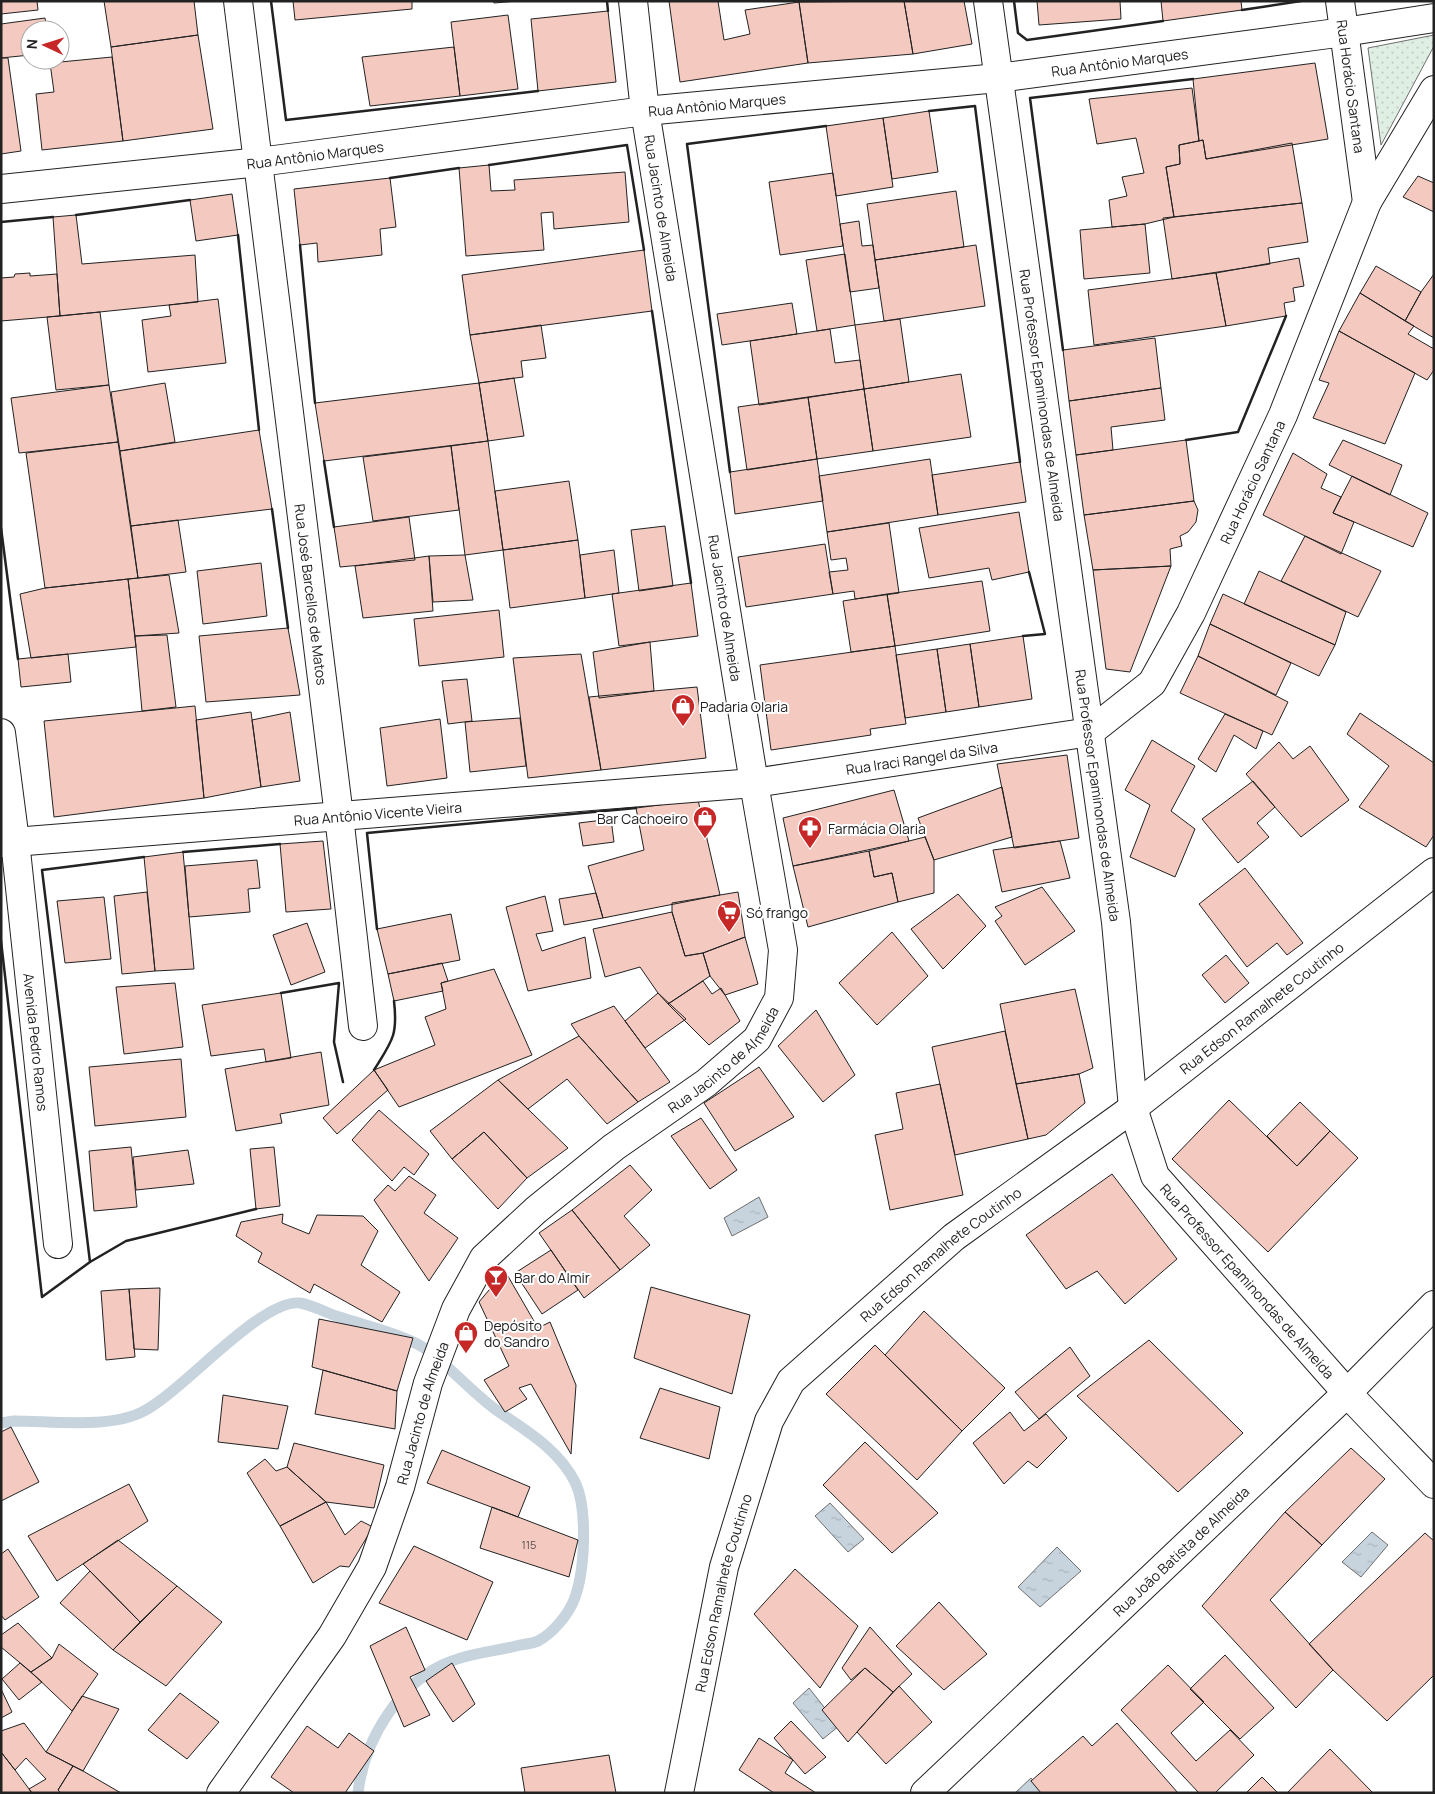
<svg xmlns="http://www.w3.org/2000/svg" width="1435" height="1794" font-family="Manrope,sans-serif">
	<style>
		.park { fill: url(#park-dots); stroke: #6f6f6f }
		.water { fill: url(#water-ripples); stroke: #6f6f6f }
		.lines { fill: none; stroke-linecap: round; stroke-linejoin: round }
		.stream { stroke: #c7d3dd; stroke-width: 11 }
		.building { fill: #f3c9c0; stroke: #222 }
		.minor-casing { stroke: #222; stroke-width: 30 }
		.minor { stroke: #fff; stroke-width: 28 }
		.wall { stroke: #222; stroke-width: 2.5 }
		.labels { text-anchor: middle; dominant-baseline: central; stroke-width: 4; stroke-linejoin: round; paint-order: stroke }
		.number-label { font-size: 11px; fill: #564c4a }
		.street-label { font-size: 14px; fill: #222; stroke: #fff }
		.poi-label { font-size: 14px; fill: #222; stroke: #fff; text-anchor: start }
	</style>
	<defs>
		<pattern id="park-dots" width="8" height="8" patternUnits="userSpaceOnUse" patternTransform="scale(1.25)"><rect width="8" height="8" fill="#e0efe3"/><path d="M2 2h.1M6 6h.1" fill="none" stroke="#c0cdc2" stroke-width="1.8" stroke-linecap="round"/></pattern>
		<pattern id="water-ripples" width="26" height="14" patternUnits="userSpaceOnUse" patternTransform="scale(1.25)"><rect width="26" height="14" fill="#c7d3dd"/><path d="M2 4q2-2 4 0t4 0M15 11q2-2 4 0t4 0" fill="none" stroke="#abb5bd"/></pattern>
	</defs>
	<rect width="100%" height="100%" fill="#fff"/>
	<!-- park -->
	<path class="park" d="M1434 35V46L1381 145 1368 48Z"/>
	<!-- water -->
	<path class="water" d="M759 1197 768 1217 732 1236 724 1218Z
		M830 1503 864 1539 848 1552 815 1516Z
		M1372 1532 1388 1545 1361 1577 1342 1562Z
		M1057 1547 1081 1571 1040 1607 1018 1587Z
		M809 1688 839 1726 823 1739 793 1703Z
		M1031 1778 1045 1793H1016V1792Z"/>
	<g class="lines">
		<!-- stream -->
		<path class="stream" d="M1 1423 14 1421C52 1421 111 1429 144 1411 184 1390 261 1299 300 1303 312 1305 325 1312 336 1316 358 1323 407 1336 424 1348 451 1367 472 1393 499 1412 527 1431 559 1450 575 1482 588 1509 585 1572 574 1600 568 1615 552 1634 538 1641 532 1644 523 1644 516 1646 496 1651 472 1653 452 1661 400 1680 364 1740 358 1793"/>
	</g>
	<!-- building -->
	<path class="building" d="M1 1H37L38 10 1 14Z
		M104 1H194L198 35 111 47Z
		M293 1H412V9L295 20Z
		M493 1H517L494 3Z
		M669 1H718L724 40 750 34 745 10 799 2 808 63 680 82Z
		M904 1H964L972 44 913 54Z
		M904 1 913 54 808 63 799 2Z
		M1037 1H1120L1121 19 1039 25Z
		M1161 1H1241L1242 10 1163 21Z
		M608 11 616 82 538 91 531 19Z
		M508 15 518 89 460 96 451 22Z
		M45 18 47 30H30V55L1 58V24Z
		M198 35 213 129 123 141 111 47Z
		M454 47 460 96 370 106 362 57Z
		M112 57 123 141 42 150 36 94 54 92 50 63Z
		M1 58H8L21 151 1 154Z
		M1315 63 1328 139 1206 159 1203 140 1199 141 1193 79Z
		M1192 88 1199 141 1179 145 1180 164 1166 167 1174 217 1145 224 1112 227 1109 200 1127 196 1122 177 1144 173 1136 138 1097 144 1089 99Z
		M929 111 938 172 892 179 883 118Z
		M883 118 893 187 836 196 826 126Z
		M1203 140 1206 159 1292 143 1302 203 1174 217 1166 167 1180 164 1179 145Z
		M489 165 491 191 515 190 514 180 625 172 629 222 554 229 553 212 541 213 544 250 466 256 459 168Z
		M833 173 843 246 780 255 769 182Z
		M1418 176 1434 183V212L1403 197Z
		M390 178 396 227 380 229 382 255 318 262 317 243 300 245 294 189Z
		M956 191 964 247 875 260 867 204Z
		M232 194 238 235 196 241 190 200Z
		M1302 203 1308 242 1268 248 1270 264 1172 279 1163 218Z
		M76 215 82 264 195 255 198 302 60 316 53 217Z
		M859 221 862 246 873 245 879 288 850 292 840 224Z
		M1145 224 1150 273 1084 279 1080 230Z
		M976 245 985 306 884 321 875 260Z
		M644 250 652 311 470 335 462 275Z
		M845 254 855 325 817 331 806 260Z
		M1299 258 1304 286 1293 288 1295 301 1284 303 1286 316 1226 326 1216 273Z
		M1376 266 1421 292 1405 321 1360 293Z
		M30 273V276L57 274 60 316 1 321V278L14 277 15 274Z
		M1216 273 1226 326 1094 345 1088 290Z
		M1434 274V338L1405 321 1421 292Z
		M1360 293 1414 326 1408 334 1434 349V370L1427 380 1339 331Z
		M218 299 226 363 148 372 142 320 171 316 169 305Z
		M792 303 797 334 722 345 717 314Z
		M100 312 109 385 56 390 47 317Z
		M900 319 909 382 864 389 855 325Z
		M541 325 546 358 521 361 523 377 479 383 470 335Z
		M830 329 835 363 860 360 864 389 759 405 750 341Z
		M1339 331 1415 373 1385 444 1313 418 1329 383 1319 380Z
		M1155 338 1161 388 1069 401 1063 350Z
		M961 374 971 437 873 451 864 389Z
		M514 378 524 436 488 441 479 383Z
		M165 383 175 442 120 451 111 392Z
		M479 383 488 441 324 461 315 403Z
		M109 385 118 442 19 453 11 398Z
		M1161 388 1165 420 1111 427 1113 450 1076 455 1069 401Z
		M864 389 873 451 817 459 808 397Z
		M808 397 817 459 747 470 738 407Z
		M259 430 272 509 131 526 120 451Z
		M1186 440 1194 501 1084 515 1076 455Z
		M1343 440 1402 465 1390 495 1329 465Z
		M488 441 503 550 465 555 451 446Z
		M118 442 138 578 45 588 26 453Z
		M451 446 459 510 373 521 363 457Z
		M1293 453 1327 474 1321 488 1341 497 1333 513 1354 522 1341 554 1263 515Z
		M817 459 823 501 735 514 730 472Z
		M930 459 938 515 827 532 819 476Z
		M1020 462 1026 502 938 515 932 475Z
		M1352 476 1428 513 1413 547 1333 513Z
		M569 481 578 540 503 550 495 491Z
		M1194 501 1198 510 1196 522 1188 532 1180 536 1182 546 1170 549 1171 566 1093 570 1084 515Z
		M1019 512 1029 572 992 580 989 568 929 578 919 528Z
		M409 517 415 560 340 567 334 527Z
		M178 520 186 572 138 578 131 526Z
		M889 523 899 593 855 599 854 591 833 594 829 572 848 570 846 558 831 560 827 532Z
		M665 526 673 586 639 591 631 530Z
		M1305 536 1381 571 1358 617 1281 581Z
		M578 540 585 598 510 608 503 550Z
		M825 544 833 594 746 607 738 557Z
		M614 550 619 593 585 598 580 555Z
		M465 555 473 600 433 602 429 556Z
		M429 556 433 611 363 618 355 566Z
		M261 563 267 616 203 624 197 571Z
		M1171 566 1130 672 1106 669 1093 570Z
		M1259 571 1346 612 1335 645 1244 604Z
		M169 575 179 633 135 636 128 579Z
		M128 579 136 647 31 658 20 594 45 588Z
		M982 581 990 631 895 646 887 594Z
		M691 583 698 636 619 646 612 594Z
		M887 594 895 646 851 652 843 601Z
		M1223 594 1335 645 1319 676 1210 624Z
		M499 610 504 657 419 666 414 619Z
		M1210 624 1291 663 1276 695 1198 656Z
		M288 628 300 695 206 702 199 636Z
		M167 635 176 707 142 711 135 636Z
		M1023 636 1032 699 979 707 970 644Z
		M650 642 654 691 599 698 593 652Z
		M970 644 979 707 946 712 937 649Z
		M895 646 906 724 870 729 871 735 771 750 760 665Z
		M937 649 946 712 905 718 896 655Z
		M68 654 71 682 21 687 18 659Z
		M581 654 601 770 528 778 513 658Z
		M1198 656 1288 702 1272 735 1180 693Z
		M467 679 472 721 448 724 442 681Z
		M697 687 706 758 601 770 589 697Z
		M195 706 204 798 54 817 44 721Z
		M251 712 261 787 204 798 196 720Z
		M290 712 300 781 261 787 252 720Z
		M1360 713 1434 763V835L1426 847 1359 807 1389 766 1347 734Z
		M1225 714 1263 731 1256 749 1234 735 1216 772 1198 759Z
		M520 718 526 766 470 772 465 722Z
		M440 719 447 778 387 786 380 728Z
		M1152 740 1195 766 1171 811 1195 829 1175 877 1130 857 1150 805 1125 790Z
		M1279 742 1293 759 1310 746 1349 800 1301 837 1246 774Z
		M1067 755 1079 838 1014 848 997 764Z
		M1253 781 1275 807 1257 823 1269 837 1238 863 1202 819Z
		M1002 787 1012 837 934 860 918 818Z
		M894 790 909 841 793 866 783 818Z
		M698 800 720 895 603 918 588 866 644 850 636 808Z
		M611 819 614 842 583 846 579 823Z
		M925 837 934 860V893L898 902 892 873 874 877 869 851Z
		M323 841 331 909 286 912 280 844Z
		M1060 841 1070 878 1002 892 993 850Z
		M869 851 874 877 892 873 898 902 808 927 793 866Z
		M183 852 194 969 155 971 144 857Z
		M257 860 260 888 248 889 250 912 189 917 185 866Z
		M1245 868 1303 943 1287 955 1277 943 1247 967 1199 904Z
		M1042 887 1075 931 1025 965 995 921 1002 916 995 907Z
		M147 892 155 971 122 974 114 896Z
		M738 892 745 937 703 953 685 956 672 912V903Z
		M596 893 603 918 564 925 559 899Z
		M958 894 986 926 943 969 911 929Z
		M545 896 553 931 536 934 542 951 585 937 591 978 528 991 506 907Z
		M104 897 111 959 65 963 57 901Z
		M672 912 685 956 703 953 710 976 668 1004 658 993 640 967 605 977 593 929Z
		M451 914 460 960 388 974 377 929Z
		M307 923 325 972 291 985 273 935Z
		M892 932 928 976 877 1025 839 983Z
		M745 937 758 984 725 995 710 976 703 953Z
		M1226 955 1249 983 1225 1003 1202 975Z
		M442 963 448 981 441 983 443 991 394 1001 388 974Z
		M494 969 532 1055 399 1107 374 1070 435 1045 425 1017 446 1009 441 983Z
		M703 981 712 994 721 988 740 1021 709 1045 668 1004Z
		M175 983 183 1047 124 1054 116 987Z
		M1075 989 1093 1068 1079 1074 1016 1084 1000 1004Z
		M281 993 291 1058 266 1062 264 1049 211 1056 202 1005Z
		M658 993 686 1019 645 1048 625 1021Z
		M614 1006 670 1082 638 1102 579 1036 571 1024Z
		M816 1010 855 1075 823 1102 778 1046Z
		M1005 1031 1028 1139 955 1155 932 1047Z
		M579 1036 638 1102 607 1124 567 1079 528 1109 498 1080Z
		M321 1052 329 1105 280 1114 282 1123 236 1131 225 1069Z
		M181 1059 186 1117 95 1126 89 1067Z
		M759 1067 794 1117 735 1151 704 1103Z
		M374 1070 388 1090 337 1134 323 1118Z
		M1079 1074 1085 1103 1046 1135 1028 1139 1016 1084Z
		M498 1080 568 1148 527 1178 484 1132 452 1159 430 1131Z
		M940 1084 963 1195 890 1210 875 1135 903 1129 896 1093Z
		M1229 1100 1297 1166 1330 1131 1358 1158 1268 1252 1172 1159Z
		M1300 1102 1330 1131 1297 1166 1267 1136Z
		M379 1110 429 1154 414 1175 404 1167 392 1181 352 1140Z
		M701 1118 737 1170 710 1189 671 1136Z
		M484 1132 527 1178 498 1209 452 1159Z
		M131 1147 137 1207 94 1211 89 1151Z
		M274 1147 280 1206 256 1209 250 1149Z
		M188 1150 194 1184 136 1190 133 1157Z
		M630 1165 652 1190 624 1216 650 1245 620 1270 572 1210Z
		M1112 1174 1177 1259 1125 1304 1097 1271 1066 1289 1026 1235Z
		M409 1176 436 1195 424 1213 458 1238 429 1281 374 1200 388 1185 395 1191Z
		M572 1210 620 1270 584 1298 539 1233Z
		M283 1214 282 1223 309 1234 317 1215 363 1216 378 1231 361 1265 400 1292 382 1322 314 1284 310 1293 258 1262 262 1253 236 1236 241 1222Z
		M551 1250 578 1290 542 1314 515 1273Z
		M505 1271 538 1328 550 1322 576 1385 571 1454 531 1384 519 1388 527 1399 505 1412 484 1380 509 1366 479 1302Z
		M651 1287 750 1315 732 1394 634 1358Z
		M160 1288 158 1350 134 1349 129 1289Z
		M129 1289 135 1357 106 1360 101 1291Z
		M924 1311 1005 1388 962 1431 885 1355Z
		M319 1319 413 1338 397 1391 312 1367Z
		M1149 1340 1243 1433 1178 1492 1077 1396Z
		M875 1345 962 1431 917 1480 826 1394Z
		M1070 1347 1090 1376 1039 1419 1015 1392Z
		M323 1370 397 1391 395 1429 315 1414Z
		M660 1388 720 1407 709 1459 640 1438Z
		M223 1395 288 1406 278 1449 218 1442Z
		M1010 1412 1024 1431 1046 1414 1067 1438 1037 1468 1028 1461 1004 1484 973 1443Z
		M11 1427 39 1482 1 1501V1432Z
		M865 1442 938 1513 892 1553 823 1485Z
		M294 1443 384 1465 374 1508 326 1502 287 1467Z
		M1351 1448 1385 1479 1322 1545 1285 1512Z
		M442 1450 530 1487 518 1517 427 1483Z
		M265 1459 276 1471 287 1467 326 1502 280 1526 247 1473Z
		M129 1484 148 1521 57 1581 28 1536Z
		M326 1502 345 1535 361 1521 373 1527 349 1567 340 1566 313 1583 280 1526Z
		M492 1507 578 1540 569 1577 480 1548Z
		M1285 1512 1322 1545 1270 1600 1333 1670 1296 1708 1202 1606Z
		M1425 1533 1434 1541V1675L1387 1721 1333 1670 1309 1644Z
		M118 1540 177 1586 140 1622 83 1564Z
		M414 1546 493 1582 467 1640 379 1603Z
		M8 1549 39 1597 5 1620 1 1615V1554Z
		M795 1569 858 1626 820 1688 754 1614Z
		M90 1571 140 1622 113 1650 60 1603Z
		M177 1586 222 1622 166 1686 113 1650Z
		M939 1602 987 1654 944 1690 896 1646Z
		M18 1623 52 1658 31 1672 1 1647V1635Z
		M406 1627 425 1670 410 1677 430 1715 404 1727 370 1646Z
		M870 1627 912 1674 893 1692 865 1668 851 1680 842 1668Z
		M59 1644 98 1674 72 1711 31 1672 52 1658Z
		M1225 1655 1274 1708 1240 1739 1190 1689Z
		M20 1663 42 1682 19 1700 2 1679Z
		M452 1663 475 1704 453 1722 426 1681Z
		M1168 1665 1204 1702 1171 1733 1196 1761 1230 1730 1254 1755 1215 1793H1199L1121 1710Z
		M865 1668 893 1692 848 1742 822 1710Z
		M899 1686 932 1722 886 1764 857 1732Z
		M1 1689 12 1712 1 1718Z
		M180 1693 219 1722 187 1759 148 1730Z
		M82 1696 119 1709 83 1771 46 1752Z
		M791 1721 826 1757 805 1774 774 1738Z
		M24 1723 46 1752 73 1766 58 1790 61 1793H32L29 1789 46 1779 26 1758 15 1770 1 1752V1731Z
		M1117 1723 1178 1793H1041L1031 1781 1083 1736 1092 1746Z
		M307 1726 338 1748 349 1733 374 1751 345 1793H294L271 1777Z
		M759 1738 793 1760 785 1773 816 1793H774L739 1770Z
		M1330 1749 1373 1793H1287Z
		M1 1752 15 1770 32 1793H1Z
		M609 1755 616 1793H525L521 1768Z
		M73 1766 83 1771 121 1793H61L58 1790Z
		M1262 1777 1278 1793H1246Z"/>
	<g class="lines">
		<!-- minor casing -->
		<g class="minor-casing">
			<g id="minor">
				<path id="s1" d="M238 1 339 816 363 1026"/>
				<path id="s2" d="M988 1 1116 922 1133 1108 1155 1176 1347 1393 1434 1484"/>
				<path id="s3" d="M1340 1 1367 202"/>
				<path id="s4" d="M1 189 259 162 645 111 998 78 1344 32 1434 18"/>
				<path id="s5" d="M1 733 15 841 58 1244"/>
				<path id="s6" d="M1 843 754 783 1090 732 1152 683 1191 613 1283 415 1367 202 1434 90"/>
				<path id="s7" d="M221 1793 332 1636 372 1567 400 1487 428 1383 456 1309 484 1258 536 1210 614 1147 706 1083 757 1039 779 998 783 950 754 783 645 111 633 1"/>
				<path id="s8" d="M679 1793 724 1567 769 1421 791 1381 954 1237 1133 1108 1434 872"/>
				<path id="s9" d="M925 1793 1347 1393 1434 1305"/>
			</g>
		</g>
		<!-- minor -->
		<use href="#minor" class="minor"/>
		<!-- wall -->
		<path class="wall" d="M271 1 286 120 538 91
			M607 1 608 11
			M1014 1 1018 33 1027 40 1163 21
			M1242 10 1301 1
			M929 111 975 106 1020 462
			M489 165 627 145 644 250
			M390 178 459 168
			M76 215 190 200
			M1 222 53 217
			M238 235 259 430
			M300 245 315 403
			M652 311 691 583
			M1063 350 1030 98 1193 79
			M1186 440 1238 432 1286 316
			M324 461 334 527
			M730 472 687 144 826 126
			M272 509 288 628
			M1 528 18 659
			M1023 636 1045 634 1029 572
			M183 852 280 844
			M377 929 367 833 636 808
			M1 941 42 1297 90 1262 126 1241 256 1209
			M281 993 339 983 334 1042 343 1082
			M374 1070C392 1041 398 1036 394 1001
			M90 1262 42 870 144 857"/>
	</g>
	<!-- icons -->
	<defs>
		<g id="shop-pin" transform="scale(1.25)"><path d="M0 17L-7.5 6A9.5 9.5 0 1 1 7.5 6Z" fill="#c62828" stroke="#fff"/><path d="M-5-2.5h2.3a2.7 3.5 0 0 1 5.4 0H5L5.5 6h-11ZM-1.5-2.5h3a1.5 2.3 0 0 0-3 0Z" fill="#fff"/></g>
		<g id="pharmacy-pin" transform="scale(1.25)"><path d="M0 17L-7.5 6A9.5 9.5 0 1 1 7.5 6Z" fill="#c62828" stroke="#fff"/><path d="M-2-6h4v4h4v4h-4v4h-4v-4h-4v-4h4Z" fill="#fff"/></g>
		<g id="supermarket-pin" transform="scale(1.25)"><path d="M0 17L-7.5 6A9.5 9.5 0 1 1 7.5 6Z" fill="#c62828" stroke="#fff"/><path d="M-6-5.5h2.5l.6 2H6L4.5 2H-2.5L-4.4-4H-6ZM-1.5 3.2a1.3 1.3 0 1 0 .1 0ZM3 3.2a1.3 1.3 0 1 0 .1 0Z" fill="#fff"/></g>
		<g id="bar-pin" transform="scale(1.25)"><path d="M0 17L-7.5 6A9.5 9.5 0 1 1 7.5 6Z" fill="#c62828" stroke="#fff"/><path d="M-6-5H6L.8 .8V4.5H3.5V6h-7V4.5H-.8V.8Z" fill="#fff"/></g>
	</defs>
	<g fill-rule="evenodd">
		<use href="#shop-pin" x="683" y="706"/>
		<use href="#shop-pin" x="705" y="818"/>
		<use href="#pharmacy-pin" x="810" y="828"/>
		<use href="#supermarket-pin" x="729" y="912"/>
		<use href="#bar-pin" x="496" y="1277"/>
		<use href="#shop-pin" x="466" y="1333"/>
	</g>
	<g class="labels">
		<!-- number labels -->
		<g class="number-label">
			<text x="529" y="1544">115</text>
		</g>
		<!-- street labels -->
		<g class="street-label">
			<text stroke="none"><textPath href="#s4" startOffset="1126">Rua Antônio Marques</textPath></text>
			<text stroke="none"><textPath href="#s3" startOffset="86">Rua Horácio Santana</textPath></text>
			<text stroke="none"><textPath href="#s4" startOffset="721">Rua Antônio Marques</textPath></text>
			<text stroke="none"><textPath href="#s4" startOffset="316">Rua Antônio Marques</textPath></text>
			<text transform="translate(661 208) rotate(81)">Rua Jacinto de Almeida</text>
			<text stroke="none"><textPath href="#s2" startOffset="398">Rua Professor Epaminondas de Almeida</textPath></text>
			<text stroke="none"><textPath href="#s6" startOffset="1399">Rua Horácio Santana</textPath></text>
			<text stroke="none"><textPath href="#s1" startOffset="598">Rua José Barcellos de Matos</textPath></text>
			<text transform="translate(725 608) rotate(81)">Rua Jacinto de Almeida</text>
			<text stroke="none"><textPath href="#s6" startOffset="925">Rua Iraci Rangel da Silva</textPath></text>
			<text stroke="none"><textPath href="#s2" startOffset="802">Rua Professor Epaminondas de Almeida</textPath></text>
			<text stroke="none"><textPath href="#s6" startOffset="378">Rua Antônio Vicente Vieira</textPath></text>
			<text stroke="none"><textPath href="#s8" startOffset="1030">Rua Edson Ramalhete Coutinho</textPath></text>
			<text stroke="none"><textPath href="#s5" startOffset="311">Avenida Pedro Ramos</textPath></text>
			<text stroke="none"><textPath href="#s7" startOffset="914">Rua Jacinto de Almeida</textPath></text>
			<text stroke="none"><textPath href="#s8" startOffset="625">Rua Edson Ramalhete Coutinho</textPath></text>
			<text stroke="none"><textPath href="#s2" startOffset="1328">Rua Professor Epaminondas de Almeida</textPath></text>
			<text stroke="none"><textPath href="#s7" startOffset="434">Rua Jacinto de Almeida</textPath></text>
			<text stroke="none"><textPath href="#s9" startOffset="352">Rua João Batista de Almeida</textPath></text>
			<text stroke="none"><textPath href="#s8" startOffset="205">Rua Edson Ramalhete Coutinho</textPath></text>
		</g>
		<!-- poi labels -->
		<g class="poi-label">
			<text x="700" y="706">Padaria Olaria</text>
			<text x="688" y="818" text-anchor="end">Bar Cachoeiro</text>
			<text x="828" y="828">Farmácia Olaria</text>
			<text x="746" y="912">Só frango</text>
			<text x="514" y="1277">Bar do Almir</text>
			<text x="484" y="1325">Depósito<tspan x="484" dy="16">do Sandro</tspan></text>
		</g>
	</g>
	<!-- border -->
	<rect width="1435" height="1794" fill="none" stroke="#222222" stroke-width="5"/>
	<!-- north arrow -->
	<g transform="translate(45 45) rotate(274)"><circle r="24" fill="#ffffff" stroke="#a7a7a7"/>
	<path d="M0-4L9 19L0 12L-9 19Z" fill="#c62828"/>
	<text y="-8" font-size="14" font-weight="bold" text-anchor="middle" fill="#222222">N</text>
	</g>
</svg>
